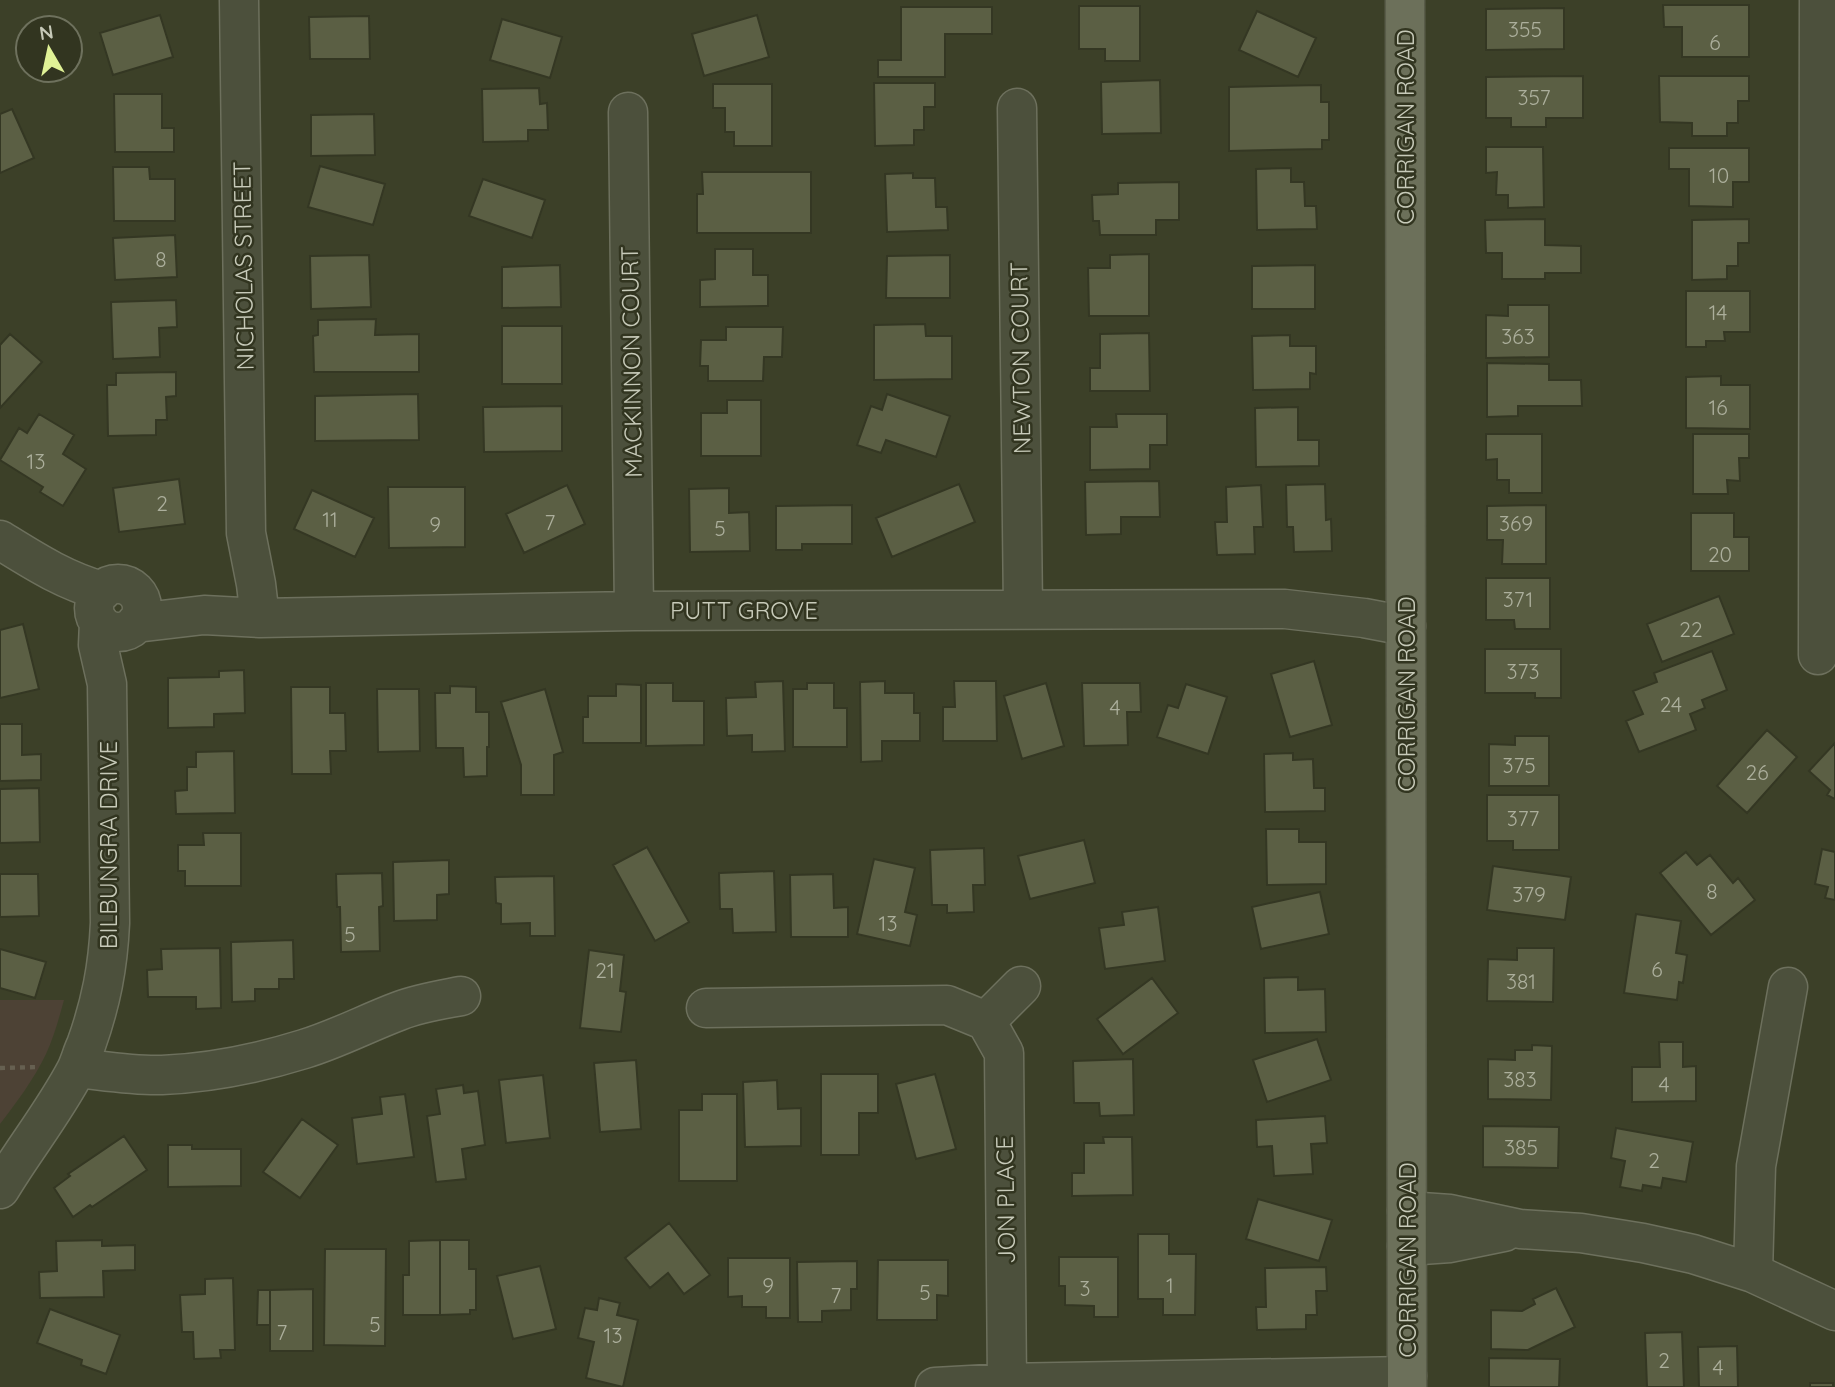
<svg xmlns="http://www.w3.org/2000/svg" width="1835" height="1387" font-family="Quicksand,sans-serif">
	<style>
		.green { fill: #4d4235 }
		.building { fill: #5b5f44; stroke: #343723; stroke-width: 2 }
		.lines { fill: none; stroke-linecap: round; stroke-linejoin: round }
		.minor-casing { stroke: #6d705d; stroke-width: 41 }
		.major-casing { stroke: #595c49; stroke-width: 41 }
		.path { stroke: #666051; stroke-width: 4.5; stroke-dasharray: 5 5; stroke-linecap: butt }
		.minor { stroke: #4c503c; stroke-width: 38 }
		.major { stroke: #6c705a; stroke-width: 38 }
		.labels { text-anchor: middle; dominant-baseline: central; stroke-width: 5; stroke-linejoin: round; paint-order: stroke }
		.number-label { font-size: 21px; fill: #acaf9c }
		.street-label { font-size: 24px; fill: #c7cab9; stroke: #323520 }
	</style>
	<rect width="100%" height="100%" fill="#3c4028"/>
	<!-- green -->
	<path class="green" d="M0 1000H64C59 1018 54 1037 46 1054 34 1079 17 1102 0 1124Z"/>
	<!-- building -->
	<path class="building" d="M1663 5H1749V57H1682V27H1664Z
		M1079 6H1140V61H1105V49H1079Z
		M901 7H992V34H945V77H878V60H901Z
		M1564 8V49L1486 50V9Z
		M1257 11 1316 38 1298 77 1239 50Z
		M160 15 173 57 113 75 100 33Z
		M757 15 769 57 704 76 692 34Z
		M369 16 370 59H310L309 17Z
		M502 19 562 37 550 78 490 60Z
		M1583 76V118H1546V127H1511V118H1486V77Z
		M1659 76H1749V101H1738V123H1727V136H1692V123L1660 122Z
		M1160 80 1161 133 1102 134 1101 82Z
		M874 83H935V107H924V130H914V145L875 146Z
		M713 84H772V146H734V132H725V108H713Z
		M1321 85V102H1329V140H1322V149L1229 151V87Z
		M539 88 540 104 547 103 548 130H528V141L483 142 482 89Z
		M114 94H162V128H174V152H115Z
		M12 109 34 158 0 173V114Z
		M374 114 375 155 311 156V115Z
		M1486 147H1543L1544 207 1508 208V195H1496L1497 172 1486 173Z
		M1669 148H1749V182H1733V207L1689 206V169H1669Z
		M320 166 385 184 373 225 308 207Z
		M113 167H149L150 179H175V221H114Z
		M1291 168V182H1304L1305 206H1316L1317 229 1257 230 1256 169Z
		M702 172H811V233H697V194H703Z
		M913 173V178H935L936 207H947L948 230 887 232 885 174Z
		M483 179 545 200 532 238 469 216Z
		M1179 182V220H1156V235H1100L1099 221H1093L1092 195 1118 194V183Z
		M1545 219V245L1581 246V273H1545V279H1502V253H1486L1485 220Z
		M1749 219V243H1738V266H1727V279L1692 280V220Z
		M175 235 177 277 115 280 113 238Z
		M715 249H753V275H768V306L700 307V280L715 279Z
		M1149 254V316H1089L1088 268H1110V255Z
		M369 255 371 307 311 309 310 256Z
		M950 255V298H886L887 256Z
		M560 265 561 307 502 308V267Z
		M1315 265V309H1252V266Z
		M1686 291H1750V332H1724L1725 341H1706V347H1686Z
		M176 300 177 327 159 328 160 357 113 359 111 302Z
		M1508 305H1549V357L1486 358V315L1508 316Z
		M376 319 375 335 419 334V372H314L313 336 318 335V320Z
		M925 324 926 336H952V379L874 380V325Z
		M502 326H562V384H502Z
		M726 327H783L782 357H764L763 381H708V366H700L701 340H726Z
		M1149 333 1150 391H1090V368H1100V334Z
		M10 334 42 362 0 408V345Z
		M1290 335V346H1316V374L1310 373V389L1253 390 1252 336Z
		M1487 363 1549 364V380H1581L1582 406H1518V416L1487 417Z
		M176 372V396L166 397 167 420H156V435L108 436 107 385H116V373Z
		M1721 376V385H1750V429L1686 428V377Z
		M418 394 419 440 315 441V396Z
		M887 394 950 416 936 457 886 440 881 453 857 445 871 406 882 410Z
		M727 400H761V456H701V413H727Z
		M562 406V451L484 452 483 407Z
		M1298 407V440H1319V466L1256 467 1255 408Z
		M39 414 74 435 63 454 86 469 63 506 40 492 43 487 0 460 19 428 27 433Z
		M1116 414H1167V445H1150V469L1090 470V427H1117Z
		M1486 434H1542V493H1509V480H1497V459L1486 460Z
		M1693 434H1749V458H1739L1740 481 1727 480 1728 494H1693Z
		M179 479 185 524 119 532 113 488Z
		M1159 481 1160 517H1121V534L1086 535 1085 482Z
		M959 484 975 522 892 557 876 518Z
		M1325 484 1326 520 1331 519 1332 551 1294 552 1293 527H1287L1286 485Z
		M567 485 585 524 524 553 506 514Z
		M1261 485 1263 527H1254L1255 554 1217 555 1215 522H1227L1226 487Z
		M388 487H465V547L389 548Z
		M729 488V513L749 512 750 551 690 552 689 489Z
		M312 490 374 518 355 557 294 529Z
		M852 505V544H802V550H776V506Z
		M1546 505V564H1502L1503 540H1487V506Z
		M1691 513H1734V537H1749V571H1691Z
		M1486 578H1550V629H1515L1514 620H1486Z
		M1719 596 1734 634 1662 662 1647 624Z
		M23 624 39 689 0 698V630Z
		M1485 649H1561V698H1535V693H1485Z
		M1712 651 1727 690 1702 700 1705 708 1690 714 1696 730 1639 752 1626 721 1643 714 1633 691 1657 682 1654 673Z
		M1314 661 1332 725 1290 737 1271 674Z
		M244 670 245 713 214 714V727L168 728V678L219 677V671Z
		M783 681 785 751 752 752V735L727 736 726 698 756 697 755 682Z
		M885 681V693H914V713H920V741H882V761L861 762 860 682Z
		M954 681H996L997 741H943V707H955Z
		M646 683H673V701H704V745L646 746Z
		M807 683H834V708H847V747H793V689H807Z
		M1046 683 1064 746 1022 759 1004 696Z
		M1082 683H1140L1141 712H1127L1128 745 1084 746Z
		M616 684 641 685V743H583V717H588V696H616Z
		M1186 684 1227 697 1208 754 1157 737 1168 705 1178 708Z
		M450 686 476 687V712H489V747H487V776L464 777 463 748H436L435 693H450Z
		M291 687H330V713H345L346 751H330L331 774H292Z
		M377 689H419L420 751 378 752Z
		M545 689 563 752 554 755V795H521V765L501 702Z
		M0 724H22V755L41 754V780L0 781Z
		M1767 730 1797 757 1747 813 1717 786Z
		M1515 736H1549V786H1489V744L1515 745Z
		M1835 743V799L1827 795 1830 790 1809 771Z
		M234 751 235 813 176 814 175 791 187 790V767H196V752Z
		M1293 753V760L1313 759 1314 788H1325V811L1265 812 1264 754Z
		M39 788 40 842 0 843V789Z
		M1487 795H1559V850H1513V841H1487Z
		M1266 829H1299V842H1326V884L1267 885Z
		M203 833H241V886H185V871H178V845H204Z
		M1084 840 1095 883 1030 899 1018 856Z
		M647 847 689 922 655 941 613 865Z
		M984 848 985 885H973L974 912 947 913V905H932L930 850Z
		M1822 849 1835 852V900L1825 898 1828 887 1815 884Z
		M1686 852 1697 865 1710 855 1733 883 1738 878 1755 900 1711 935 1660 873Z
		M874 859 915 868 905 912 917 915 910 946 857 934Z
		M449 860V894L437 895V920L394 921 393 862Z
		M1493 866 1571 877 1565 920 1487 910Z
		M774 871 776 932 733 933 732 909H720L719 873Z
		M382 873 383 906 379 907 380 951 341 952 340 907H337L336 874Z
		M0 874H38L39 916 0 917Z
		M833 874 834 908 848 907V937H791L790 875Z
		M554 876 555 936H530V923L501 924V904L496 903 495 877Z
		M1320 892 1329 934 1261 949 1252 907Z
		M1158 907 1165 961 1105 969 1099 928 1124 925 1122 912Z
		M1636 914 1681 921 1676 953 1687 955 1683 983 1679 982 1677 1000 1624 993Z
		M293 940 294 979H279V989H255V1001L232 1002 231 942Z
		M220 948 221 1008 196 1009V997H148L147 970 162 969 161 949Z
		M1517 948H1554L1553 1002 1487 1001 1488 959 1517 960Z
		M0 949 46 962 35 998 0 988Z
		M589 950 624 955 620 991 626 992 621 1032 580 1028Z
		M1298 977V990L1325 989 1326 1032 1265 1033 1264 978Z
		M1152 978 1178 1013 1123 1054 1097 1019Z
		M1317 1039 1331 1080 1267 1102 1253 1060Z
		M1659 1042H1683V1067L1696 1066V1101L1632 1102V1067H1660Z
		M1532 1045 1552 1046 1551 1100 1488 1099V1059L1515 1060V1050H1532Z
		M1133 1059 1134 1115 1100 1116 1099 1103H1074L1073 1061Z
		M636 1060 641 1129 600 1132 594 1063Z
		M821 1074H878V1113H859V1155H821Z
		M935 1074 956 1149 916 1159 896 1084Z
		M543 1075 550 1138 506 1143 499 1080Z
		M777 1080 778 1109 801 1108V1146L745 1147 743 1082Z
		M463 1085 464 1093 478 1091 485 1145 462 1149 466 1179 436 1182 427 1116 440 1114 436 1089Z
		M405 1094 414 1157 357 1164 352 1118 382 1114 380 1097Z
		M702 1094H737V1181H679V1110H702Z
		M1325 1116 1327 1143 1311 1144 1313 1174 1274 1176 1272 1146 1257 1147 1256 1120Z
		M302 1119 338 1145 300 1198 263 1172Z
		M1483 1126 1559 1127 1558 1168 1483 1167Z
		M1616 1128 1693 1142 1686 1182 1663 1178 1661 1188 1643 1185 1642 1191 1620 1187 1625 1161 1611 1158Z
		M124 1136 147 1170 92 1207 90 1205 73 1217 54 1188 70 1176 68 1174Z
		M1103 1137H1132L1133 1195 1072 1196V1173H1084V1143H1104Z
		M168 1145H192V1149H241V1186L168 1187Z
		M1258 1199 1332 1220 1319 1261 1246 1239Z
		M669 1223 710 1275 684 1294 668 1273 650 1288 625 1258Z
		M1138 1234H1169V1254H1196L1195 1315H1163V1299H1138Z
		M102 1240V1246L135 1245V1270L103 1271 104 1297 40 1298 39 1272 57 1271 56 1241Z
		M440 1240V1315H403V1275H409V1241Z
		M440 1240H469V1269H476V1310H470V1314L440 1315Z
		M325 1249H386L385 1346 324 1345Z
		M1059 1257H1118V1317H1094V1306L1065 1305V1286H1059Z
		M728 1258H790V1318H766V1307H742V1296L728 1297Z
		M878 1260H948V1296L937 1295V1320H877Z
		M857 1261V1289H851V1310L822 1311V1322H798L797 1262Z
		M540 1266 556 1329 513 1339 497 1276Z
		M1326 1267 1327 1291H1316L1317 1315H1306V1329L1257 1330 1256 1307H1266L1265 1268Z
		M233 1278 235 1350H220L221 1358 194 1359 193 1332H182L180 1295 205 1294V1279Z
		M1556 1288 1575 1327 1528 1350 1491 1349V1310L1522 1311 1535 1304 1533 1299Z
		M313 1289V1351H270V1290Z
		M258 1290H270V1325H257Z
		M599 1298 620 1303 617 1315 638 1320 623 1387 586 1378 594 1342 578 1338 585 1308 597 1310Z
		M50 1309 120 1335 106 1374 81 1365 82 1360 37 1343Z
		M1682 1332 1684 1387H1647L1645 1333Z
		M1737 1346 1738 1387H1699L1698 1347Z
		M1489 1358 1560 1359 1559 1387H1489Z
		M1810 1383H1833V1387H1810Z"/>
	<g class="lines">
		<!-- minor casing -->
		<g class="minor-casing">
			<path id="minor" d="M239 0 246 533 256 584 260 618
				M1017 108 1023 609
				M628 112 634 611
				M0 540C34 561 63 580 102 591
				M94 608a24 24 0 1 1 48 0a24 24 0 1 1-48 0Z
				M136 623 204 615 260 618 634 611 1285 609 1364 618 1406 626
				M1818 655 1819 0
				M706 1008 947 1005 986 1021 1004 1053 1007 1383
				M986 1021 1021 986
				M77 1068C105 1071 134 1076 162 1075 210 1073 259 1063 304 1049 337 1039 367 1023 399 1011 419 1003 440 1000 461 996
				M0 1189C24 1149 54 1112 76 1070 80 1062 82 1053 86 1045 101 1003 108 967 110 923L107 684 98 645 99 622
				M1407 1211 1450 1214 1520 1229 1581 1233 1643 1243 1693 1254 1753 1273 1835 1311
				M1407 1246 1450 1243 1504 1232
				M1753 1273 1756 1166 1788 987
				M935 1387 1007 1383 1407 1376"/>
		</g>
		<!-- major casing -->
		<g class="major-casing">
			<path id="major" d="M1405 0 1407 1387"/>
		</g>
		<!-- path -->
		<path class="path" d="M0 1068 40 1067"/>
		<!-- minor -->
		<use href="#minor" class="minor"/>
		<!-- major -->
		<use href="#major" class="major"/>
	</g>
	<g class="labels">
		<!-- number labels -->
		<g class="number-label">
			<text x="1525" y="29">355</text>
			<text x="1715" y="42">6</text>
			<text x="1534" y="97">357</text>
			<text x="1719" y="175">10</text>
			<text x="161" y="259">8</text>
			<text x="1718" y="312">14</text>
			<text x="1518" y="336">363</text>
			<text x="1718" y="407">16</text>
			<text x="36" y="461">13</text>
			<text x="162" y="503">2</text>
			<text x="330" y="519">11</text>
			<text x="550" y="522">7</text>
			<text x="1516" y="523">369</text>
			<text x="435" y="524">9</text>
			<text x="720" y="528">5</text>
			<text x="1720" y="554">20</text>
			<text x="1518" y="599">371</text>
			<text x="1691" y="629">22</text>
			<text x="1523" y="671">373</text>
			<text x="1671" y="704">24</text>
			<text x="1115" y="707">4</text>
			<text x="1519" y="765">375</text>
			<text x="1757" y="772">26</text>
			<text x="1523" y="818">377</text>
			<text x="1712" y="891">8</text>
			<text x="1529" y="894">379</text>
			<text x="888" y="923">13</text>
			<text x="350" y="934">5</text>
			<text x="1657" y="969">6</text>
			<text x="605" y="970">21</text>
			<text x="1521" y="981">381</text>
			<text x="1520" y="1079">383</text>
			<text x="1664" y="1084">4</text>
			<text x="1521" y="1147">385</text>
			<text x="1654" y="1160">2</text>
			<text x="768" y="1285">9</text>
			<text x="1170" y="1285">1</text>
			<text x="1085" y="1288">3</text>
			<text x="925" y="1292">5</text>
			<text x="836" y="1295">7</text>
			<text x="375" y="1324">5</text>
			<text x="282" y="1332">7</text>
			<text x="613" y="1335">13</text>
			<text x="1664" y="1360">2</text>
			<text x="1718" y="1367">4</text>
		</g>
		<!-- street labels -->
		<g class="street-label">
			<text transform="translate(1405 127) rotate(-90)">CORRIGAN ROAD</text>
			<text transform="translate(243 266) rotate(-91)">NICHOLAS STREET</text>
			<text transform="translate(1020 358) rotate(-91)">NEWTON COURT</text>
			<text transform="translate(631 362) rotate(-91)">MACKINNON COURT</text>
			<text x="744" y="610">PUTT GROVE</text>
			<text transform="translate(1406 694) rotate(-90)">CORRIGAN ROAD</text>
			<text transform="translate(108 845) rotate(-90)">BILBUNGRA DRIVE</text>
			<text transform="translate(1005 1200) rotate(-91)">JON PLACE</text>
			<text transform="translate(1407 1260) rotate(-90)">CORRIGAN ROAD</text>
		</g>
	</g>
	<!-- north arrow -->
	<g transform="translate(49 49) rotate(351)"><circle r="33" fill="#323520" stroke="#6e715d" stroke-width="2"/>
	<path d="M0-5L12 26L0 18L-12 26Z" fill="#e0f296"/>
	<text y="-10" font-size="19" font-weight="bold" text-anchor="middle" fill="#c7cab9">N</text>
	</g>
</svg>
